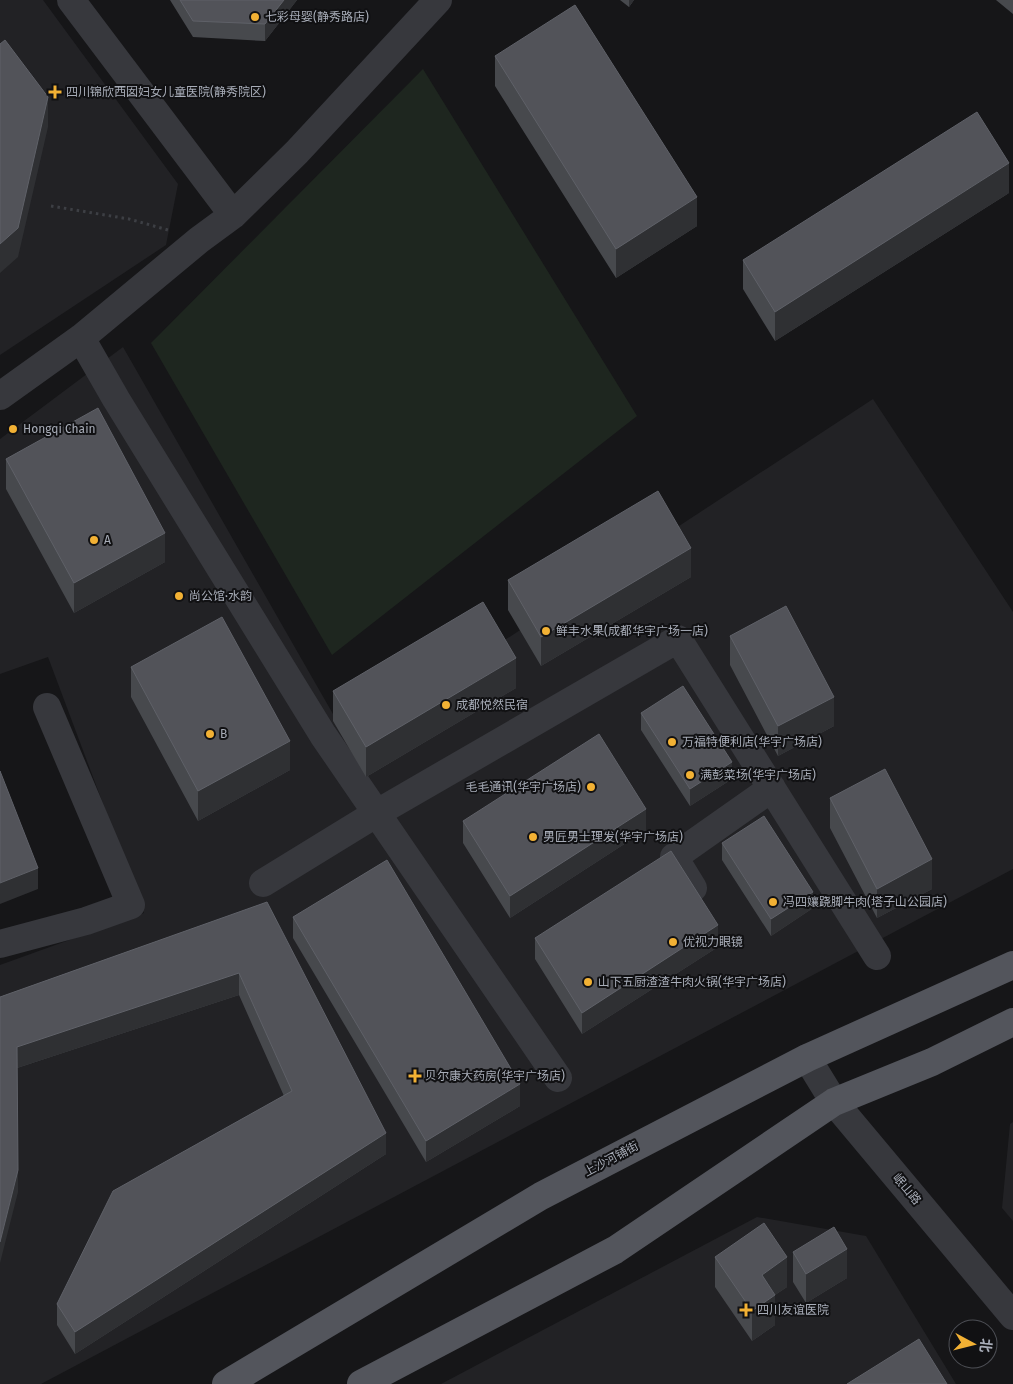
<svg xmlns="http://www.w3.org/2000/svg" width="1013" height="1384" font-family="'Fira Sans','Noto Sans SC',sans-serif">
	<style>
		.built { fill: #222225 }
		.green { fill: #1e261f }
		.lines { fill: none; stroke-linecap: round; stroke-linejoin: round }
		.path { stroke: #3d3f44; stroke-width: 3; stroke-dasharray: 2.5 4; stroke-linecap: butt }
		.minor { stroke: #37383d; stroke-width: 28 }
		.major { stroke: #53555c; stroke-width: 28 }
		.wall { fill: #47494d }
		.shaded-wall { fill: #2f3033 }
		.building { fill: #525359; stroke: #5f6168 }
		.poi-dot { fill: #f2b134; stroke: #111113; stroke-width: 2 }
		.labels { text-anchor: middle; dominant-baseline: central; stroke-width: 4; stroke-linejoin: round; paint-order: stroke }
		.poi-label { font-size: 12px; fill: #a8adb8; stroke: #111113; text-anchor: start }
		.street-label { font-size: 12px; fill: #a8adb8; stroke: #111113 }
	</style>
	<rect width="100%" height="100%" fill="#161618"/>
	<!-- built -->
	<path class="built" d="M0 0H43L178 184 166 245 0 355Z
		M123 347 349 742 873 399 1013 612V869L41 1384H0V965L144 913 48 657 0 674V439Z
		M1013 1122V1221L1002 1208 1010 1124Z
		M757 1217 866 1236 956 1384H441Z"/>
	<!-- green -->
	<path class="green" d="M423 69 637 416 332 655 151 343Z"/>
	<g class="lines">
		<!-- path -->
		<path class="path" d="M51 206 129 219 168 230"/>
		<!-- minor -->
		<path class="minor" d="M71 0 233 215
			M81 338 116 399 323 735 558 1078
			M0 396 81 338 199 240 233 215 297 152 438 0
			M263 883 377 813 678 639 877 956
			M693 888 674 857 772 788
			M0 944 86 921 131 905 47 707
			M807 1058 834 1102 1013 1316"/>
		<!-- major -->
		<path class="major" d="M226 1384 541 1196 807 1058 1013 965
			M361 1384 615 1250 834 1102 932 1062 1013 1022"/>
	</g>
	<!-- wall -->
	<path class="wall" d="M170 0H297L265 41 193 37Z
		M620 0H634L629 7Z
		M996 0H1013V14Z
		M495 56 697 226 616 278 495 86Z
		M1009 193 775 341 743 289V260Z
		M6 459 165 562 74 613 6 489Z
		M691 577 541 666 508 610V580Z
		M730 636 834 726 778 756 730 665Z
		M131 667 290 770 198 821 131 697Z
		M516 688 366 777 333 721V691Z
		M641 713 732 779 690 806 641 730Z
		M830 798 932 889 877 918 830 828Z
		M463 821 646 830 510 918 463 843Z
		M722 843 813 908 771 936 722 860Z
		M267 902 386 1154 75 1354 57 1325V1304L284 1096 239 995 17 1068 18 1192 0 997Z
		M293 917 520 1106 426 1162 293 938Z
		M535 938 718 947 582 1034 535 959Z
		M793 1252 847 1278 806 1303 793 1282Z
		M715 1257 787 1287 775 1295V1325L752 1341 715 1287Z"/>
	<!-- shaded-wall -->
	<path class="shaded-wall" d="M284 0H297L265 41V24Z
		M629 0H634L629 7Z
		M48 97V127L18 257 0 273V244Z
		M1009 163V193L775 341V312Z
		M697 197V226L616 278V249Z
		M165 533V562L74 613V583Z
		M691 548V577L541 666V637Z
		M516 658V688L366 777V747Z
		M834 697V726L778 756V726Z
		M290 741V770L198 821V791Z
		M732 762V779L690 806V789Z
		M646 809V830L510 918V896Z
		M932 859V889L877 918V889Z
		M38 868V889L0 904V883Z
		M813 892V908L771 936V919Z
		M718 925V947L582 1034V1013Z
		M239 973V995L17 1068V1047Z
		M520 1084V1106L426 1162V1141Z
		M386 1133V1154L75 1354V1332Z
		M18 1170V1192L0 1263V1242Z
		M847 1249V1278L806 1303V1274Z
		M787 1257V1287L775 1295V1325L752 1341V1311L762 1275Z"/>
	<!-- building -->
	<path class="building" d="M180 0H284L265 24 193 21Z
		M575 5 697 197 616 249 495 56Z
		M5 40 48 97 18 228 0 244V44Z
		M977 112 1009 163 775 312 743 260Z
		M98 408 165 533 74 583 6 459Z
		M658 491 691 548 541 637 508 580Z
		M483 602 516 658 366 747 333 691Z
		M786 606 834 697 778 726 730 636Z
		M222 617 290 741 198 791 131 667Z
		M683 686 732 762 690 789 641 713Z
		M599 734 646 809 510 896 463 821Z
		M885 769 932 859 877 889 830 798Z
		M0 771 38 868 0 883Z
		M764 816 813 892 771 919 722 843Z
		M671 851 718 925 582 1013 535 938Z
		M387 860 520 1084 426 1141 293 917Z
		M267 902 386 1133 75 1332 57 1304 113 1191 292 1091 239 973 17 1047 18 1170 0 1242V997Z
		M764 1223 787 1257 762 1275 775 1295 752 1311 715 1257Z
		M834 1227 847 1249 806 1274 793 1252Z
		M919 1339 947 1384H847Z"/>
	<!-- markers -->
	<g class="poi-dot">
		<circle cx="255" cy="17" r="5"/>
		<path d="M52.5 84.5h5v5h5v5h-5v5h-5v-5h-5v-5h5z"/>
		<circle cx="13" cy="429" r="5"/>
		<circle cx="94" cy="540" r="5"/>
		<circle cx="179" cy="596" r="5"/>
		<circle cx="546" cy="631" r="5"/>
		<circle cx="446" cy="705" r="5"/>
		<circle cx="210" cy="734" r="5"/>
		<circle cx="672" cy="742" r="5"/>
		<circle cx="690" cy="775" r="5"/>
		<circle cx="591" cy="787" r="5"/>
		<circle cx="533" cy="837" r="5"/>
		<circle cx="773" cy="902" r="5"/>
		<circle cx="673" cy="942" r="5"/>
		<circle cx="588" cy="982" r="5"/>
		<path d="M412.5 1068.5h5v5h5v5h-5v5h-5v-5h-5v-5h5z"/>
		<path d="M743.5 1302.5h5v5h5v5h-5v5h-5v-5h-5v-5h5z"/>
	</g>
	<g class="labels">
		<!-- poi labels -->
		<g class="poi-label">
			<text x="265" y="17">七彩母婴(静秀路店)</text>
			<text x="66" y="92">四川锦欣西囡妇女儿童医院(静秀院区)</text>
			<text x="23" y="429">Hongqi Chain</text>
			<text x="104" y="540">A</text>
			<text x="189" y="596">尚公馆·水韵</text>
			<text x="556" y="631">鲜丰水果(成都华宇广场一店)</text>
			<text x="456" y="705">成都悦然民宿</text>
			<text x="220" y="734">B</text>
			<text x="682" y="742">万福特便利店(华宇广场店)</text>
			<text x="700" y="775">满彭菜场(华宇广场店)</text>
			<text x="581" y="787" text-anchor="end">毛毛通讯(华宇广场店)</text>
			<text x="543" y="837">男匠男士理发(华宇广场店)</text>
			<text x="783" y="902">冯四孃跷脚牛肉(塔子山公园店)</text>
			<text x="683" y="942">优视力眼镜</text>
			<text x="598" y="982">山下五厨渣渣牛肉火锅(华宇广场店)</text>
			<text x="425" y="1076">贝尔康大药房(华宇广场店)</text>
			<text x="757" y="1310">四川友谊医院</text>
		</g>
		<!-- street labels -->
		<g class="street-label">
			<text transform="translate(611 1159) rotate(-28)">上沙河铺街</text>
			<text transform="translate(907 1189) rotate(50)">岷山路</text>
		</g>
	</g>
	<!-- north arrow -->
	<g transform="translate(973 1344) rotate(97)"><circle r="24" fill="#111113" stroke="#4d4f55"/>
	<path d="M0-4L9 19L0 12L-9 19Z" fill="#f2b134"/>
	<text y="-8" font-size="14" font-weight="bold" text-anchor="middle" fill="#a8adb8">北</text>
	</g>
</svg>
